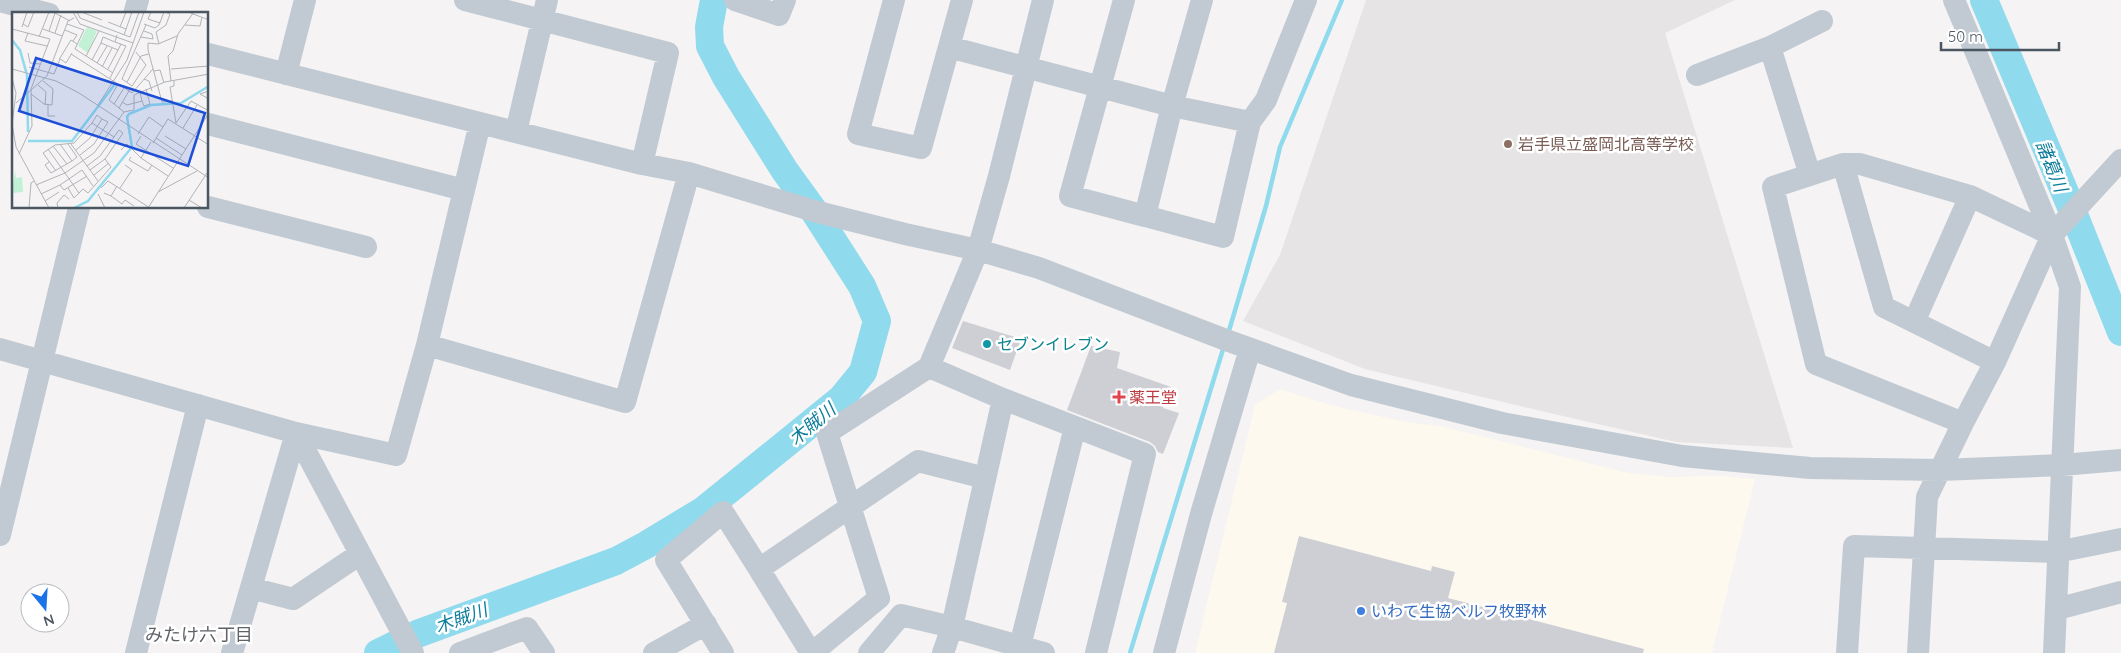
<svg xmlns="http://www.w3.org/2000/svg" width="2121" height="653" font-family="Quicksand,'Noto Sans JP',sans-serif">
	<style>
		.commercial { fill: #fdf9ef }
		.education { fill: #e6e4e5 }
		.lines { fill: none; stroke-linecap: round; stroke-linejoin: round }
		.stream { stroke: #90daee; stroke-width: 4.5 }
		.river { stroke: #90daee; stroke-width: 28 }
		.building { fill: #cdcfd5 }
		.minor { stroke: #c1cad2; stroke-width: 22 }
		.education-dot { fill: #8d6e63; stroke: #fff; stroke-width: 2 }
		.culture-dot { fill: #0f9aa8; stroke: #fff; stroke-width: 2 }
		.health-dot { fill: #e0444e; stroke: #fff; stroke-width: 2 }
		.shop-dot { fill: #3f7fe0; stroke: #fff; stroke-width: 2 }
		.labels { text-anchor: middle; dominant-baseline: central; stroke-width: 5; stroke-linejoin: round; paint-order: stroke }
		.education-label { font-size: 16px; fill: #785e54; stroke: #fff; text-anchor: start }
		.culture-label { font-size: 16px; fill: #0d838f; stroke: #fff; text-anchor: start }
		.health-label { font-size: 16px; fill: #be3a42; stroke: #fff; text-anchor: start }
		.shop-label { font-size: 16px; fill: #366cbe; stroke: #fff; text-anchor: start }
		.water-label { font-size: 18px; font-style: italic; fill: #0c7c9b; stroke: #fff }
		.neighbourhood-label { font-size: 18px; fill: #5f6368; stroke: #fff }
		.inset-river { fill: none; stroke: #90daee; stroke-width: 2.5 }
		.inset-road { fill: none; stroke: #b1b4b9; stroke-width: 1 }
		.view { fill: #1d4ed8; fill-opacity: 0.15; stroke: #1d4ed8; stroke-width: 2.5 }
		.inset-edge { fill: none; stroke: #4a5661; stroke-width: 2.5 }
	</style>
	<rect width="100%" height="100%" fill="#f5f3f3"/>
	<!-- commercial -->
	<path class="commercial" d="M1280 389 1330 405 1405 422 1440 426 1628 473 1670 477 1720 476 1755 479 1712 653H1195L1255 405Z"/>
	<!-- education -->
	<path class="education" d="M1366 0H1735L1665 33 1793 448 1676 442 1524 407 1365 369 1243 321 1280 255Z"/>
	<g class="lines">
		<!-- stream -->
		<path class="stream" d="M1228 334 1266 206 1280 147 1342 0
			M1130 653 1224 346"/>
		<!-- river -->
		<path class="river" d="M1984 0 2071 207 2121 332
			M378 653 417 634 616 561 646 545 704 510 841 399 863 372 877 321 862 286 814 211 785 171 726 77 710 46 709 27 714 0"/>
	</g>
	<!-- building -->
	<path class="building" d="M963 321 1021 339 1010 370 952 348Z
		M1091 346 1120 352 1117 368 1171 387 1163 408 1179 413 1163 454 1158 452 1155 446 1150 442 1067 410Z
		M1299 536 1431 571 1432 566 1455 572 1448 598 1644 649 1643 653H1274L1287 603 1282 602Z"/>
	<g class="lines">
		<!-- minor -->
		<path class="minor" d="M465 0 668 53 642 164
			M735 0 779 15 785 0
			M894 0 858 134 921 148 949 47 1172 106 1250 122 1266 100 1306 0
			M1124 0 1070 196 1145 216
			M1202 0 1172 106 1145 216 1223 237 1250 122
			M1954 0 2052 235 2070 287 2054 653
			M0 1 49 14
			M134 14 138 0
			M949 47 962 0
			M1770 47 1822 21
			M208 54 642 164 689 173 814 211 905 234 978 250 1039 268 1226 340 1351 385 1502 423 1682 456 1810 468 1940 470 2062 465 2121 460
			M286 74 305 0
			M1697 75 1770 47 1810 175
			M208 124 464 190
			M516 132 547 0
			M1843 164 1884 307 1995 362
			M208 207 366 247
			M1914 322 1970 196
			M427 345 625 402 689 173
			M0 349 296 433 396 455 427 345 480 123
			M929 367 1003 399 1145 454 1096 653
			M1963 423 1816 364 1773 187 1843 164H1860L1970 196 2052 235
			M296 433 413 653
			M0 535 79 208
			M251 588 293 599 360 554
			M2057 609 2121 592
			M1020 646 1075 427
			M136 653 198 405
			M232 653 296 433
			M460 653 527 628 544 653
			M654 653 706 624
			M723 653 666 560 723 512 759 569
			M811 653 759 569 918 461 985 478
			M812 653 879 598 827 433 929 367 978 250 999 176 1043 0
			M869 653 901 615 952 627 1044 653
			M943 653 952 627 1003 399
			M1164 653 1201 514 1250 349
			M1847 653 1854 546 2057 552 2121 539
			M1918 653 1927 497 1963 423 1995 362 2052 235 2121 160"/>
	</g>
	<!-- markers -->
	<circle class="education-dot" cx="1508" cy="144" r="5"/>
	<circle class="culture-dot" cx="987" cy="344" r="5"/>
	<path class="health-dot" d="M1116.5 389.5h5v5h5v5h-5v5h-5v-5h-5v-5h5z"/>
	<circle class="shop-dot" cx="1361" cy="611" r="5"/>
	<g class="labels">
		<!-- education labels -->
		<g class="education-label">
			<text x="1518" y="144">岩手県立盛岡北高等学校</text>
		</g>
		<!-- culture labels -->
		<g class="culture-label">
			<text x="997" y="344">セブンイレブン</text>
		</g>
		<!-- health labels -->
		<g class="health-label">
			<text x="1129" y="397">薬王堂</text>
		</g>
		<!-- shop labels -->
		<g class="shop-label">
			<text x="1371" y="611">いわて生協ベルフ牧野林</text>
		</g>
		<!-- water labels -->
		<g class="water-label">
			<text transform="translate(2052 166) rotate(68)">諸葛川</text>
			<text transform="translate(812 424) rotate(-40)">木賊川</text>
			<text transform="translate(461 618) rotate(-20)">木賊川</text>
		</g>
		<!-- neighbourhood labels -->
		<g class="neighbourhood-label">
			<text x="199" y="634">みたけ六丁目</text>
		</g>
	</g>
	<!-- overview -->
	<g transform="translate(12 12)">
		<rect width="196" height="196" fill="#f5f3f3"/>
		<path d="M75 15 85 19 76 41 66 34ZM3 159 4 166 10 165 11 180 0 181Z" fill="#c3f1d5"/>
		<path class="inset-river" d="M0 28 8 38 15 63 16 120M16 129H60L103 72M62 196 76 189 120 135 115 105 117 102 139 93 169 91 197 74"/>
		<path class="inset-road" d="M41 0 58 9M61 0 68 12 121 31M65 0 68 6 118 25 127 0M139 0 136 7 148 11M176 0 197 8M72 1 90 8M96 10 114 17M11 12 16 15 22 0M55 12 72 18 63 37 101 61M132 12 143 16 147 13 152 0M173 13 188 14 190 5M10 15 15 0M108 15 114 0M0 17 38 27 19 77 20 114 7 142M31 17 50 24M53 18 65 23 61 29M37 19 43 1M16 21 13 29 35 34M43 21 49 3M112 23 120 0M27 25 37 0M129 25 141 27 140 22 132 19M103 30 91 25 89 31 106 38 109 32M147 32 144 20 154 13 158 2 153 0M124 40 134 53 120 74 110 67 134 13M16 41 18 51 28 52M59 42 120 81 141 57M74 44 87 19M47 46 54 51 60 41M48 46 59 28 65 32M80 48 89 31M85 51 95 34M17 55 42 62 48 47M90 55 100 36M0 57 44 69 67 81 197 166M96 57 106 38M159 57 197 54M142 59 148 58 152 71M0 66 4 81 0 112 4 135 37 196M98 66 114 34 103 30 105 23M132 67 137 69 140 79M159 69 156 44 161 39 166 22 182 0M162 69V74L158 75 164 111M115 70 129 44 137 42M106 72 97 88 112 100M26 73 34 80 33 93M197 79 188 82 197 87M19 82 32 92 40 93 41 77 31 69M130 89 132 94 138 92 134 77M160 89 150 90 136 38V31L146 32 165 24M110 90 115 93 130 89 128 80M4 91 35 64 56 9 62 6M102 92 112 76M36 93V104H43M86 93 115 48 132 0M107 96 118 77M164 111 179 89 197 99M171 116 185 93M126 122 137 105 151 115M129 124 124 132 161 156M153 124 174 137M144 126 170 143M141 131 156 107 197 133M56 132 65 145 60 149M59 132 86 169M41 134 55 152M36 137 67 181M64 138 78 126 90 107 85 103 80 111M109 138 115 132 129 146 139 130M68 143 82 132 96 110 90 107M119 145 117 148 136 159 140 153M129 146 156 164M37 150 33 153 39 161 60 149 48 132M75 154 88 144 102 125M78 158 93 147M44 159 31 141 43 133 62 131 80 111 102 125 107 118 111 121 93 147 99 155 76 181 71 177 62 186 56 176M82 163 97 151M75 164 52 178 48 173 70 158 81 174M24 173 53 161 82 141 112 100 122 98V83L153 70 197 62M89 176 96 169 138 196M108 176 120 158 113 153M146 180 185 159M92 181 99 184 105 174M29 182 48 173M86 182 93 196M99 184 110 192 113 188 122 194M177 188 190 196M33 189 47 180M17 196 19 171 22 169M46 196 45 191 52 183 57 187M136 196 197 101M172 196 197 158"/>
		<path class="view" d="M24 46 193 101 176 154 7 99Z"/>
		<rect width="196" height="196" class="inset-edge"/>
	</g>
	<!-- north arrow -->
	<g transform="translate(45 608) rotate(162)"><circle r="24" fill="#ffffff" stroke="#b7bbc0"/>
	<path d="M0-4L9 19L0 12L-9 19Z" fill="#1a73e8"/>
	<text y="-8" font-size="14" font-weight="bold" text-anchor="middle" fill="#4a5661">N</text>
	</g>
	<!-- scale -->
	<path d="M1941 42v8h118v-8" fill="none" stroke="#4a5661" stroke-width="2.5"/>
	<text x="1948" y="42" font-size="15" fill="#4a5661" stroke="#ffffff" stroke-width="4" paint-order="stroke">50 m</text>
</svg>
